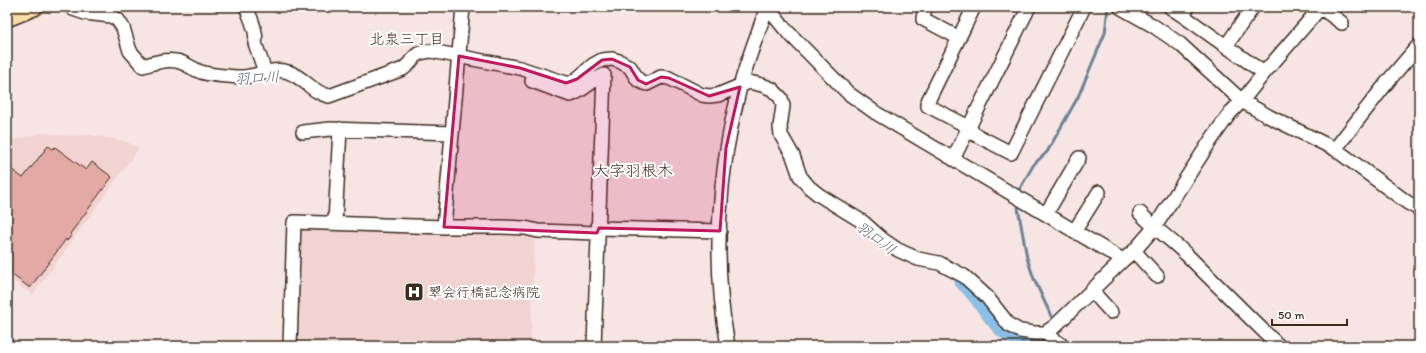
<svg xmlns="http://www.w3.org/2000/svg" width="1426" height="353" font-family="Itim,'Klee One',sans-serif">
	<style>
		.built { fill: #f1d3d1 }
		.lines { fill: none; stroke-linecap: round; stroke-linejoin: round }
		.stream { stroke: #6a8497; stroke-width: 3 }
		.river { stroke: #8ac0e7; stroke-width: 18 }
		.building { fill: #e3a9a4; stroke: #3b2a1e }
		.minor-casing { stroke: #3b2a1e; stroke-width: 16 }
		.major-casing { stroke: #3b2a1e; stroke-width: 20 }
		.minor { stroke: #fff; stroke-width: 13 }
		.major { stroke: #fbddab; stroke-width: 17 }
		.marked { fill: #c2185b; fill-opacity: 0.2; stroke: #c2185b; stroke-width: 3; stroke-linejoin: round }
		.labels { text-anchor: middle; dominant-baseline: central; stroke-width: 4; stroke-linejoin: round; paint-order: stroke }
		.poi-label { font-size: 14px; fill: #3b2a1e; stroke: #fff; text-anchor: start }
		.neighbourhood-label { font-size: 15px; fill: #3b2a1e; stroke: #fff }
		.water-label { font-size: 15px; font-style: italic; fill: #575e64; stroke: #fff }
		.quarter-label { font-size: 16px; fill: #3b2a1e; stroke: #fff }
	</style>
	<rect width="100%" height="100%" fill="#f7e5e4"/>
	<filter id="ink" filterUnits="userSpaceOnUse"><feTurbulence type="fractalNoise" baseFrequency=".025" numOctaves="2"/><feDisplacementMap in="SourceGraphic" scale="8" xChannelSelector="R" yChannelSelector="G"/><feConvolveMatrix kernelMatrix="1 2 1 2 8 2 1 2 1" color-interpolation-filters="sRGB"/></filter>
	<g filter="url(#ink)">
		<!-- built -->
		<path class="built" d="M41 133 69 136 91 135 124 141 139 148 33 295 7 277V142Z
			M296 228 516 229 535 235 530 346H293Z"/>
		<g class="lines">
			<!-- stream -->
			<path class="stream" d="M1018 192 1034 164 1047 152 1078 97 1105 33 1108 7
				M1018 208 1027 258 1034 279 1053 320"/>
			<!-- river -->
			<path class="river" d="M963 281C980 295 993 324 1010 334 1020 340 1030 338 1040 341 1044 342 1048 344 1051 346"/>
		</g>
		<!-- building -->
		<path class="building" d="M48 146 53 149 55 147 86 170 92 162 112 177 70 234 72 235 67 241 66 239 30 288 7 271V174L11 169 23 178Z"/>
		<g class="lines">
			<!-- minor casing -->
			<g class="minor-casing">
				<path id="minor" d="M72 7 73 9 85 13 111 16 118 20 123 28 130 51 143 66C153 63 165 59 176 61 185 62 192 69 201 72 209 75 234 77 243 77 258 76 274 67 288 72 304 77 312 93 329 96L403 69C417 59 410 53 431 51L520 68 566 83H571L577 79 593 65 602 60 612 59 619 61 630 67 638 80 644 83 647 84 661 77 669 78 702 95 709 96 718 95 749 82 762 85 772 89 781 98 783 106 780 127 781 135 793 156 800 176 809 187 819 195 863 222 882 239 898 250 918 259 939 263 964 276 987 297 1009 325 1020 331 1034 333H1045L1054 327 1123 260 1134 251 1154 228 1211 140 1230 113 1242 101 1264 73 1321 7
					M246 7C250 16 258 34 255 43L264 69
					M767 7 785 29 848 93 876 113 1123 260
					M925 7 923 19 959 38
					M974 7 928 101V106L969 127 974 134 1011 153 1084 7
					M1120 7 1152 25 1180 44 1242 101 1268 116 1335 149 1408 203 1419 209
					M1170 7 1182 15
					M1188 7 1182 15 1264 73
					M1320 7 1342 23
					M1226 46 1253 7
					M535 73 532 81 570 95C581 93 591 80 604 75L594 346
					M303 132 330 129 452 133
					M1335 149 1389 80 1419 45
					M953 159 1029 7
					M1140 213C1155 229 1173 241 1188 256 1218 286 1248 316 1279 346
					M1046 214 1079 158
					M335 222 340 129
					M444 227 463 7
					M599 228 720 231
					M1074 232 1099 192
					M1134 251 1157 276
					M1092 291 1111 312
					M1045 333 1063 346
					M290 346 294 222 444 227H501L525 228 538 231 597 233
					M728 346C712 261 718 171 740 87 747 60 758 34 767 7"/>
			</g>
			<!-- major casing -->
			<g class="major-casing">
				<path id="major" d="M7 18 34 7"/>
			</g>
			<!-- minor -->
			<use href="#minor" class="minor"/>
			<!-- major -->
			<use href="#major" class="major"/>
		</g>
	</g>
	<!-- marked area -->
	<path class="marked" d="M459 56 520 68 566 83 577 79 602 60 612 59 630 67 638 80 646 84 661 77 669 78 709 96 740 87 726 148 720 231 599 228 597 233 444 227Z"/>
	<!-- icons -->
	<defs>
		<g id="hospital-square" transform="scale(1)"><rect x="-9" y="-9" width="18" height="18" rx="4" fill="#3b2a1e" stroke="#fff"/><path d="M-5-5h3v3.5h4V-5h3V5h-3V1.5h-4V5h-3Z" fill="#fff"/></g>
	</defs>
	<g fill-rule="evenodd">
		<use href="#hospital-square" x="414" y="292"/>
	</g>
	<g class="labels">
		<!-- poi labels -->
		<g class="poi-label">
			<text x="428" y="292">翠会行橋記念病院</text>
		</g>
		<!-- neighbourhood labels -->
		<g class="neighbourhood-label">
			<text x="407" y="39">北泉三丁目</text>
		</g>
		<!-- water labels -->
		<g class="water-label">
			<text transform="translate(257 78) rotate(-3)">羽口川</text>
			<text transform="translate(876 238) rotate(37)">羽口川</text>
		</g>
		<!-- quarter labels -->
		<g class="quarter-label">
			<text x="633" y="170">大字羽根木</text>
		</g>
	</g>
	<!-- margin -->
	<rect width="1426" height="353" fill="none" stroke="#fff" stroke-width="24"/>
	<rect x="12" y="12" width="1402" height="329" fill="none" stroke="#3b2a1e" stroke-width="1.5" filter="url(#ink)"/>
	<!-- scale -->
	<path d="M1272 319v6h75v-6" fill="none" stroke="#3b2a1e" stroke-width="2"/>
	<text x="1278" y="319" font-size="12" fill="#3b2a1e" stroke="#ffffff" stroke-width="3" paint-order="stroke">50 m</text>
</svg>
